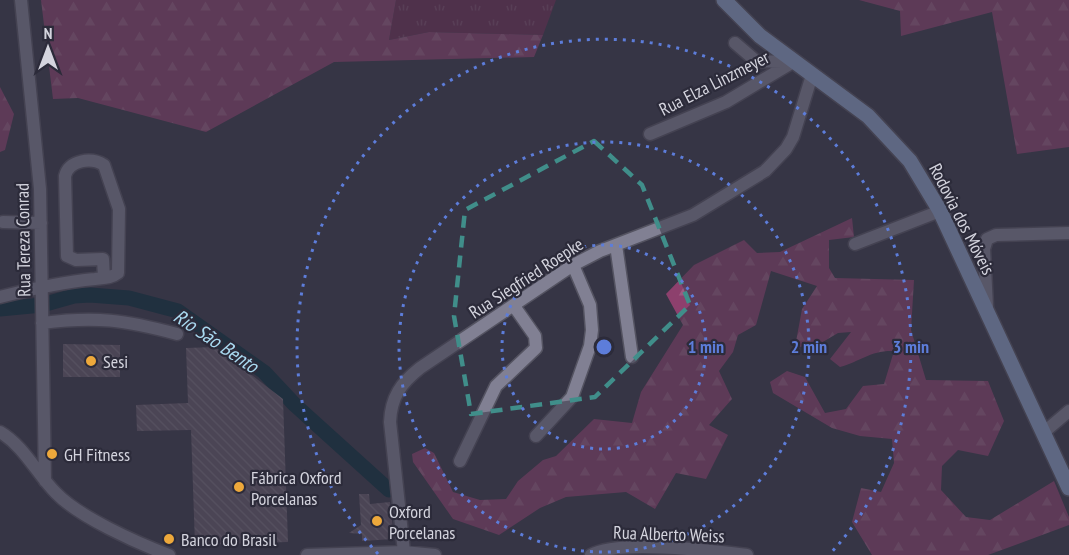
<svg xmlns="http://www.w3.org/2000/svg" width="1069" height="555" font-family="'PT Sans Narrow',sans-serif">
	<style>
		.grass { fill: url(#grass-tufts) }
		.forest { fill: url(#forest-firs) }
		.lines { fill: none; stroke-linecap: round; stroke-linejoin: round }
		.river { stroke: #052b38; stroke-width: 15 }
		.building { fill: url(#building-back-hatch) }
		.minor-casing { stroke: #545361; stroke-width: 15 }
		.major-casing { stroke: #545361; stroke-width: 18 }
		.minor { stroke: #818093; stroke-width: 12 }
		.major { stroke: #8ea5cc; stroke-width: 15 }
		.marked { fill: none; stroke: #408e8a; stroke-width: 4.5; stroke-dasharray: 12 8; stroke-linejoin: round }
		.ring { fill: none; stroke: #5d7dda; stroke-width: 3; stroke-dasharray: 3 6 }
		.poi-dot { fill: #eda83b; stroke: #2c2b3a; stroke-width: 2 }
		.labels { text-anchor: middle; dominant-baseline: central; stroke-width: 4.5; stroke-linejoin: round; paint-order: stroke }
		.street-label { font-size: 18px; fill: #d4d4de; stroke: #2c2b3a }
		.poi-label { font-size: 18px; fill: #d4d4de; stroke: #2c2b3a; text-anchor: start }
		.water-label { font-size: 20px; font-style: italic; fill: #a9d9f0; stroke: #2c2b3a }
		.centre { fill: #5d7dda; stroke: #2c2b3a; stroke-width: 3 }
		.ring-label { font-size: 18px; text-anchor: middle; font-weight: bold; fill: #5d7dda; stroke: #2c2b3a; stroke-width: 4.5; stroke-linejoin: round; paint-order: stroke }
	</style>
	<defs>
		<pattern id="grass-tufts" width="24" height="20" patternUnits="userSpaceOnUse" patternTransform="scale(1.5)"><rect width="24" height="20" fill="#6d2d53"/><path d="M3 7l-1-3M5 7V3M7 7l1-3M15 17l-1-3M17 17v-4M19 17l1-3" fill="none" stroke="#814b6b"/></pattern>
		<pattern id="forest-firs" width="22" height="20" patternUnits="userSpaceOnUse" patternTransform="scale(1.5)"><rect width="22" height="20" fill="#8d406d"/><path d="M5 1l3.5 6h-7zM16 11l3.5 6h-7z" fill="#9c5b81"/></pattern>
		<pattern id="building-back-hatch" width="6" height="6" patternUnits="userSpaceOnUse" patternTransform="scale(1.5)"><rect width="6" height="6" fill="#645968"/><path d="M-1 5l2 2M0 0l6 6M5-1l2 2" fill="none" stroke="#79707d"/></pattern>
	</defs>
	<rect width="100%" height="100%" fill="#363545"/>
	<!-- grass -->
	<path class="grass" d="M396 0H556L543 35 429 32 389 40Z"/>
	<!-- forest -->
	<path class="forest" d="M41 0H396L389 40 429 32 543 35 534 57 334 62 206 132 78 98 53 99Z
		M859 0H1069V147L1017 154 992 12 901 36 900 11Z
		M0 87 14 114 5 150 0 152Z
		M852 218 854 237 829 240V268L835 278 914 280 911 330 926 380 988 381 1004 421 988 456 958 450 942 466 941 490 966 517 990 520 1054 481 1069 517V525L988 555H872L852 522 861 488 881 492 894 463 892 439 860 436 832 428 773 393 770 382 787 371 805 377 825 413 846 409 863 386 884 384 894 351C871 350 861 361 840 367L830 359 851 332 838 333 816 346 795 347 802 309 817 286 771 271 756 325 738 335 733 352 719 371 732 399 709 425 728 435 706 479 676 473 655 509 626 492 566 497 540 508 499 535 453 519 413 462 412 454 425 448 434 453 453 492 480 500 506 499 518 481 543 460 556 456 594 419 632 423 641 392 683 325 666 294 694 265 744 240 757 253 780 252Z"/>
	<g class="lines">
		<!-- river -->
		<path class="river" d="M0 309 42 305 74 296 90 295 129 298 178 311 264 372 295 405 389 490"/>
	</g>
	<!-- building -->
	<path class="building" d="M63 344 120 345V377H63Z
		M215 347 283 399 288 542 195 545 191 430 137 431 136 405 188 403 186 348Z
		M359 494H369L370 504 390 502 394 539 362 541V534L349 533 361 525Z"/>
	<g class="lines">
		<!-- minor casing -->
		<g class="minor-casing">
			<path id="minor" d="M21 0 40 189 45 481
				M735 43 756 61 792 62
				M650 134 726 102 793 62
				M3 222 41 223
				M855 244 940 211
				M616 245 632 357
				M0 297C31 289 63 282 95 279 103 278 112 278 118 273L119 209 104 165C91 157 69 160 65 176L67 256 76 260 103 259 104 278
				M987 306 984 249 987 239 996 235 1069 233
				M42 323C96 316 125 320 177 334
				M0 432C24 446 37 474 56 493 79 517 137 543 169 555
				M1043 433 1069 411
				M536 436 572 397 590 346 592 330 590 305 573 265
				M460 461 496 386 536 348 535 336 514 306
				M404 552 390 422C391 397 401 383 420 368L573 265 600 251 693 215 765 171 786 149 793 137 812 75
				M307 555 404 552 435 555
				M591 555C618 539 713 551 747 555"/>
		</g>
		<!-- major casing -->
		<g class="major-casing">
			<path id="major" d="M724 0 760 36 868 116 910 161 940 211 1069 488"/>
		</g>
		<!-- minor -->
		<use href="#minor" class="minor"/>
		<!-- major -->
		<use href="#major" class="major"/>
	</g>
	<!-- marked area -->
	<path d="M0 0H1069V555H0ZM594 141 642 185 690 305 595 397 471 414 454 316 465 210Z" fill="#363545" fill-opacity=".55" fill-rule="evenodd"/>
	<path class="marked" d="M594 141 642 185 690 305 595 397 471 414 454 316 465 210Z"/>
	<!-- distance rings -->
	<g class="ring">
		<circle cx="604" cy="347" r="102"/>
		<circle cx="604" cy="347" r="205"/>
		<path d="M378 554A307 307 0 1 1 830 554"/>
	</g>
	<!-- markers -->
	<g class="poi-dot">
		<circle cx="91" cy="361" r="6"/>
		<circle cx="52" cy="454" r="6"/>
		<circle cx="239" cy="487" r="6"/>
		<circle cx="377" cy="521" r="6"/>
		<circle cx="169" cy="539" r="6"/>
	</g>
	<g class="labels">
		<!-- street labels -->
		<g class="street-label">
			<text transform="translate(714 83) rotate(-27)">Rua Elza Linzmeyer</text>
			<text transform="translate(962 219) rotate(63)">Rodovia dos Móveis</text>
			<text transform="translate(23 240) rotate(-91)">Rua Tereza Conrad</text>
			<text transform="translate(526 278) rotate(-33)">Rua Siegfried Roepke</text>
			<text transform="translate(669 534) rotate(2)">Rua Alberto Weiss</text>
		</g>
		<!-- poi labels -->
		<g class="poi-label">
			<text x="103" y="361">Sesi</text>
			<text x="64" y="454">GH Fitness</text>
			<text x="251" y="477">Fábrica Oxford<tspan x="251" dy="21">Porcelanas</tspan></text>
			<text x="389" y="511">Oxford<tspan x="389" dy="21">Porcelanas</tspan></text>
			<text x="181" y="539">Banco do Brasil</text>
		</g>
		<!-- water labels -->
		<g class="water-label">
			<text transform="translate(216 341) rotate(34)">Rio São Bento</text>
		</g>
	</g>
	<circle cx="604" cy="347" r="9" class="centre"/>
	<g class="ring-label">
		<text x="706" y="353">1 min</text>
		<text x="809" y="353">2 min</text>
		<text x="911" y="353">3 min</text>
	</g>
	<!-- north arrow -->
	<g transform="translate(48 48)" stroke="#2c2b3a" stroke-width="4.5" paint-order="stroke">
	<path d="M0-4.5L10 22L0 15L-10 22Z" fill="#d4d4de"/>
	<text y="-9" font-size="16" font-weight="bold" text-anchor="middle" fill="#d4d4de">N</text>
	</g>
</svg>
